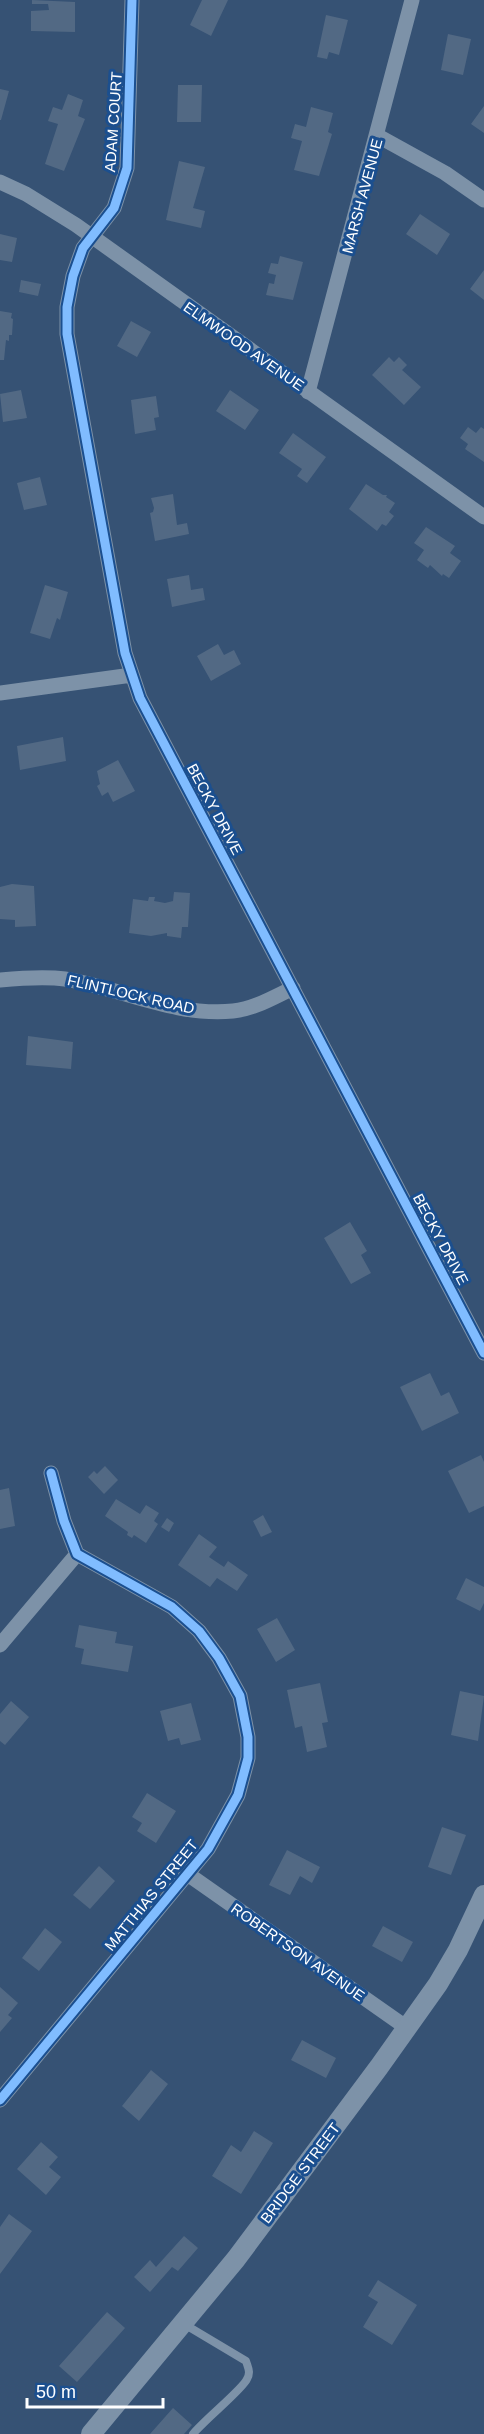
<svg xmlns="http://www.w3.org/2000/svg" width="484" height="2434" font-family="Helvetica,sans-serif">
	<style>
		.building { fill: #526984 }
		.lines { fill: none; stroke-linecap: round; stroke-linejoin: round }
		.service { stroke: #7d92a8; stroke-width: 8 }
		.minor { stroke: #7d92a8; stroke-width: 15 }
		.tertiary { stroke: #7d92a8; stroke-width: 20 }
		.cycleway-casing { stroke: #1b4f8f; stroke-width: 13 }
		.cycleway { stroke: #80bcff; stroke-width: 9 }
		.labels { text-anchor: middle; dominant-baseline: central; stroke-width: 6; stroke-linejoin: round; paint-order: stroke }
		.street-label { font-size: 15px; fill: #fff; stroke: #1b4f8f }
	</style>
	<rect width="100%" height="100%" fill="#365274"/>
	<!-- building -->
	<path class="building" d="M32 0 75 2V32L31 31V11L49 10 48 4H32Z
		M202 0H228L211 36 190 25Z
		M326 15 348 20 339 55 329 52 327 59 317 57Z
		M448 34 471 39 463 75 441 70Z
		M178 85H202L201 122H177Z
		M0 89 9 91 1 120H0Z
		M68 94 83 100 78 116 85 119 64 171 45 164 58 124 48 121 53 107 62 110Z
		M484 106V133L471 124Z
		M311 107 333 113 328 132 332 134 319 176 294 170 302 141 291 138 295 124 306 127Z
		M179 161 205 167 193 208 205 211 201 228 166 220Z
		M420 214 450 234 437 255 406 234Z
		M0 234 17 238 12 262 0 260Z
		M280 256 303 262 293 300 266 295 269 283 274 284 275 279 276 275 268 273 271 263 278 264Z
		M484 270V300L470 289Z
		M21 280 41 284 38 296 19 292Z
		M0 311 12 313 11 318 13 319 12 335H9V341L6 340 4 360H0Z
		M131 321 151 332 137 357 117 346Z
		M389 357 394 362 399 357 407 365 402 370 421 387 404 405 372 375Z
		M21 390 27 418 3 422 0 394Z
		M230 390 259 410 245 430 216 411Z
		M156 396 159 417 154 418 156 430 135 434 131 400Z
		M468 427 476 433 481 427 484 429V462L465 449 468 444 460 438Z
		M293 433 326 457 307 483 297 476 302 469 279 453Z
		M40 477 47 505 24 510 17 483Z
		M366 484 383 495H387L386 497 395 503 389 512 394 516 386 526 382 524 377 531 349 509Z
		M173 494 177 525 187 523 189 534 155 541 150 513 153 512 154 508 151 498Z
		M426 527 455 546 450 553 461 561 449 578 443 574 442 576 430 565 428 568 417 560 424 550 414 543Z
		M189 575 191 590 203 588 205 600 172 607 167 579Z
		M45 585 68 592 60 620 57 618 50 639 30 633Z
		M218 644 224 655 234 650 241 664 211 681 197 656Z
		M63 737 66 761 20 770 17 746Z
		M118 760 135 791 113 802 108 792 102 796 97 786 100 784 97 771Z
		M12 884 34 886 36 926 15 927V920L0 919V887Z
		M174 892 190 893 188 927H182L181 938 167 936V933L151 936 129 933 133 899 148 901 149 897H155L154 901 165 903 173 901Z
		M28 1036 73 1042 71 1069 26 1065Z
		M350 1222 367 1251 361 1255 371 1273 351 1284 324 1238Z
		M430 1373 441 1396 449 1392 459 1413 422 1431 400 1387Z
		M481 1455 484 1462V1506L469 1513 448 1471Z
		M105 1466 118 1480 104 1494 88 1477 94 1471 97 1474Z
		M9 1488 15 1526 0 1529V1490Z
		M116 1499 140 1514 146 1505 159 1513 154 1521 158 1524 146 1543 134 1535 132 1538 127 1535 128 1532 105 1516Z
		M263 1515 272 1532 261 1537 253 1521Z
		M167 1518 174 1523 169 1532 161 1527Z
		M199 1534 217 1547 209 1557 224 1567 228 1561 248 1575 237 1591 217 1578 210 1587 178 1565Z
		M466 1578 484 1587V1603L480 1611 456 1599Z
		M277 1618 295 1650 276 1662 257 1629Z
		M79 1625 117 1632 115 1643 133 1646 128 1672 81 1664 84 1649 75 1647Z
		M320 1683 328 1722 322 1723 327 1747 307 1752 302 1726 295 1728 287 1690Z
		M460 1691 484 1696 478 1741 451 1735Z
		M11 1701 29 1717 5 1745 0 1741V1714Z
		M191 1703 201 1740 181 1745 179 1738 168 1741 160 1711Z
		M147 1793 176 1811 156 1843 137 1831 142 1823 132 1817Z
		M442 1827 466 1835 451 1875 428 1867Z
		M287 1850 320 1867 312 1883 300 1876 290 1895 269 1885Z
		M99 1866 115 1881 90 1909 73 1895Z
		M383 1926 413 1942 402 1962 372 1946Z
		M45 1928 62 1942 39 1971 22 1958Z
		M0 1987 18 2003 8 2015 12 2018 0 2032Z
		M302 2040 336 2058 326 2078 291 2060Z
		M151 2070 168 2084 139 2121 122 2106Z
		M254 2131 273 2143 241 2194 212 2176 231 2145 241 2152Z
		M41 2142 58 2157 49 2167 61 2177 46 2195 17 2169Z
		M9 2214 32 2231 0 2274V2227Z
		M184 2236 198 2248 178 2271 172 2267 150 2292 134 2277 150 2260 156 2267Z
		M378 2280 417 2305 392 2345 363 2327 378 2302 368 2296Z
		M107 2312 125 2328 77 2382 59 2366Z
		M173 2408 192 2425 184 2434H150Z"/>
	<g class="lines">
		<!-- service -->
		<path class="service" d="M184 2324 246 2361C248 2368 251 2372 247 2379 243 2389 204 2420 193 2434"/>
		<!-- minor -->
		<path class="minor" d="M132 0 127 168 114 208 83 248 73 276 67 307V334L125 653 140 698 484 1353
			M378 136 445 173 484 200
			M0 182 26 194 76 225 484 517
			M308 392 412 0
			M0 693 132 675
			M0 980C21 978 44 976 65 979 120 988 176 1017 233 1011 254 1009 274 997 293 988
			M0 1645 77 1554
			M189 1875 407 2028
			M0 2100 208 1849 238 1795 248 1758V1737L240 1696 219 1658 199 1631 172 1607 77 1554 64 1521 51 1473"/>
		<!-- tertiary -->
		<path class="tertiary" d="M91 2434 236 2259 379 2067 438 1984 458 1950 484 1895"/>
		<!-- cycleway casing -->
		<g class="cycleway-casing">
			<path id="cycleway" d="M132 0 127 168 114 208 83 248 73 276 67 307V334L125 653 140 698 484 1353
				M0 2100 208 1849 238 1795 248 1758V1737L240 1696 219 1658 199 1631 172 1607 77 1554 64 1521 51 1473"/>
		</g>
		<!-- cycleway -->
		<use href="#cycleway" class="cycleway"/>
	</g>
	<g class="labels">
		<!-- street labels -->
		<g class="street-label">
			<text transform="translate(113 122) rotate(-86)">ADAM COURT</text>
			<text transform="translate(362 196) rotate(-75)">MARSH AVENUE</text>
			<text transform="translate(244 346) rotate(35)">ELMWOOD AVENUE</text>
			<text transform="translate(215 809) rotate(62)">BECKY DRIVE</text>
			<text transform="translate(131 994) rotate(13)">FLINTLOCK ROAD</text>
			<text transform="translate(441 1239) rotate(62)">BECKY DRIVE</text>
			<text transform="translate(151 1895) rotate(-51)">MATTHIAS STREET</text>
			<text transform="translate(298 1952) rotate(35)">ROBERTSON AVENUE</text>
			<text transform="translate(300 2173) rotate(-53)">BRIDGE STREET</text>
		</g>
	</g>
	<!-- scale -->
	<path d="M27 2398v9h136v-9" fill="none" stroke="#ffffff" stroke-width="3"/>
	<text x="36" y="2398" font-size="18" fill="#ffffff" stroke="#1b4f8f" stroke-width="4.5" paint-order="stroke">50 m</text>
</svg>
